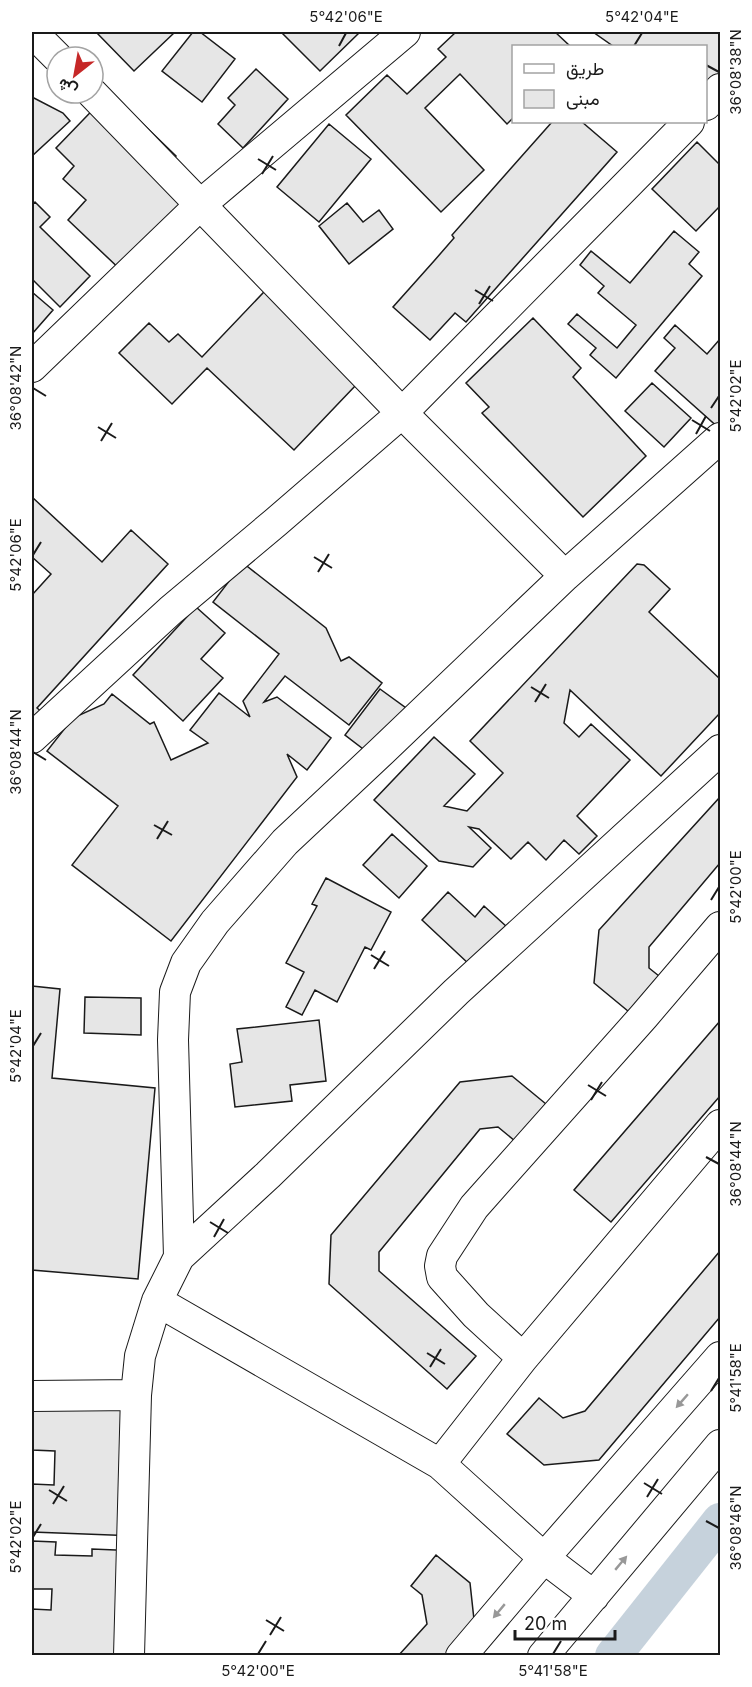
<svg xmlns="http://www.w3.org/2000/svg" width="752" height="1687" font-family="Inter,Vazirmatn,sans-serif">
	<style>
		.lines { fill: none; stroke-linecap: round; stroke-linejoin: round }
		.canal { stroke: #c6d2dc; stroke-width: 36 }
		.building { fill: #e6e6e6; stroke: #1a1a1a; stroke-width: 1.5 }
		.street-casing { stroke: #1a1a1a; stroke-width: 32 }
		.street { stroke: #fff; stroke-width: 30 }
		.oneway { fill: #989898 }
		.ticks { fill: none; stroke: #1a1a1a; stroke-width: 2 }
		.neatline { fill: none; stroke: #1a1a1a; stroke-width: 2 }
		.ticks-label { font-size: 15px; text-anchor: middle; fill: #1a1a1a }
	</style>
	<rect width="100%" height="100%" fill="#fff"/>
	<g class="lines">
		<!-- canal -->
		<path class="canal" d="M613 1656 720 1521"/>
	</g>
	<!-- building -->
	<path class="building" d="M96 32H175L134 71Z
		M193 32H200L235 59 202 102 162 71Z
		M281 32H360L320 71Z
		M456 32H555L570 46H514V117L507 124 460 74 425 108 484 170 441 212 346 115 387 75 407 94 446 57 438 49Z
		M593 32H720V72L706 92V46H613Z
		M256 69 288 99 243 148 218 124 235 105 228 98Z
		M110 92 176 156 167 165 200 197 126 275 68 220 86 200 63 179 74 166 56 148Z
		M32 97 63 113 70 121 32 156Z
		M552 122H582L617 152 466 322 455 313 430 340 393 307 434 261 454 238 452 235Z
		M329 124 371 159 319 222 277 187Z
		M697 142 720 165V206L696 231 652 189Z
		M35 202 50 217 40 227 90 276 60 307 32 279V205Z
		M347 203 363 222 379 210 393 229 349 264 319 226Z
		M674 231 699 252 689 264 702 276 616 378 590 355 596 348 568 324 577 314 617 348 636 325 598 293 604 286 580 265 591 251 630 283Z
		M281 274 376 364 294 450 207 368 172 404 119 353 149 323 169 342 178 334 202 357Z
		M32 292 53 310 32 334Z
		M533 318 581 368 573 377 646 456 583 517 482 413 489 407 466 383Z
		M675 325 707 354 720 339V429L655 371 675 348 664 338Z
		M652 383 691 418 664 447 625 411Z
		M32 497 102 562 131 530 168 564 37 708 48 717 32 734V595L51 574 32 557Z
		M243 563 326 628 341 661 349 657 382 683 349 725 285 676 264 702 277 697 331 738 307 770 287 754 297 777 171 941 72 865 118 806 47 751 73 718 104 704 112 694 150 724 154 722 171 760 208 743 190 730 219 693 250 717 243 701 279 654 213 602Z
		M637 564 644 565 670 589 649 612 720 679V713L661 776 570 690 564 723 579 737 591 724 630 760 577 816 597 836 579 854 564 840 546 860 528 842 511 859 479 829 469 827 491 848 473 867 439 861 374 800 434 737 475 774 444 806 467 811 503 773 470 741Z
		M196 607 225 633 201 659 223 678 183 721 133 675Z
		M380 689 406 708 371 755 345 735Z
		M720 797V863L649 947V968L664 980 634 1016 594 983 599 930Z
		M392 834 427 866 399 898 363 865Z
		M326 878 391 912 371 950 365 947 337 1002 315 990 302 1015 286 1007 304 972 286 963 317 906 312 904Z
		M448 892 475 917 484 906 507 927 470 965 422 920Z
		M32 986 60 989 52 1078 155 1088 138 1279 32 1270Z
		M85 997 141 998V1035L84 1033Z
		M319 1020 326 1081 290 1085 292 1101 235 1107 230 1064 242 1062 237 1029Z
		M720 1021V1096L611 1222 574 1190Z
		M512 1076 546 1104 515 1141 498 1127 480 1129 379 1252V1271L476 1356 447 1389 329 1284 331 1235 460 1082Z
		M720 1251V1317L599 1460 544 1465 507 1434 539 1398 563 1418 585 1411Z
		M32 1394 141 1398 137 1536 32 1532V1484L54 1485 55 1451 32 1450Z
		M32 1541 56 1542 55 1555 92 1556V1549L140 1551 136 1656H32V1609L51 1610 52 1589H32Z
		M436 1555 470 1583 475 1629 450 1656H398L427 1624 422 1595 411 1586Z"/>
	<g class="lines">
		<!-- street casing -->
		<g class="street-casing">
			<path id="street" d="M32 32 57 57
				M92 93 402 413 565 576
				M706 105 720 89
				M32 367 200 205 405 32
				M32 738 171 610 276 522 402 413 689 122
				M179 1257 173 1040 175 992 186 963 215 922 285 842 382 751 565 576 720 438
				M157 1301 440 1464 544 1558 594 1596
				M523 1358 476 1315 442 1277 440 1266 442 1256 474 1207 644 1016 720 927
				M32 1396 136 1395
				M440 1464 523 1358 720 1125
				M129 1656 136 1395 140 1356 157 1301 179 1257 268 1175 456 992 720 750
				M461 1656 544 1558 720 1357
				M543 1656 720 1445"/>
		</g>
		<!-- street -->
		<use href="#street" class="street"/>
	</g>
	<!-- one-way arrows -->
	<defs><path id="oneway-solid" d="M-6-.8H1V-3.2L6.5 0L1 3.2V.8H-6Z" transform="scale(1.5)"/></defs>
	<g class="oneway">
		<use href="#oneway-solid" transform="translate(682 1401) rotate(131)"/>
		<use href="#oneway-solid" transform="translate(621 1563) rotate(-50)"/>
		<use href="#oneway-solid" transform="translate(499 1611) rotate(130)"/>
	</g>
	<!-- ticks -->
	<path class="ticks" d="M339 46 346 33M634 46 642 33M706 65 719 72M258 159 276 170M262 174 273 156M475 290 493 301M479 304 490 286M33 388 46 396M711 408 719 396M692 420 710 431M98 427 116 438M696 434 706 416M101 441 112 423M33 555 41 542M314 557 332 568M318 572 329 554M531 687 549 698M535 702 546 684M33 752 46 760M154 825 172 835M157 839 168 821M711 900 719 887M371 955 389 966M374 969 385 951M33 1046 41 1033M588 1085 606 1096M591 1100 602 1082M706 1157 719 1164M210 1222 228 1233M214 1237 224 1219M427 1353 445 1364M430 1367 441 1349M711 1391 719 1378M644 1483 662 1494M49 1490 67 1501M647 1497 658 1479M53 1504 64 1486M706 1521 719 1528M33 1537 41 1524M266 1620 284 1631M270 1635 281 1617M258 1654 266 1641M553 1654 561 1641"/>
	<!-- border -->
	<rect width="752" height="1687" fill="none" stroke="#ffffff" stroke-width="66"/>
	<!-- legend -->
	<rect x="512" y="45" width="195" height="78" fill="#ffffff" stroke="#a3a3a3" stroke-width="1.5"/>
	<rect x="524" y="64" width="30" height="9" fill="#ffffff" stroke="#a3a3a3" stroke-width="1.5"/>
	<text x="566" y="75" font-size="18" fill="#1a1a1a">طريق</text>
	<rect x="524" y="90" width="30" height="18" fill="#e6e6e6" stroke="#a3a3a3" stroke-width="1.5"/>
	<text x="566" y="105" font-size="18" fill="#1a1a1a">مبنى</text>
	<!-- north arrow -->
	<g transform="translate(75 75) rotate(211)"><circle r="28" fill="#ffffff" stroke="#a3a3a3" stroke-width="1.5"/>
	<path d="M0-4.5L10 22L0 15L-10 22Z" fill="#c62828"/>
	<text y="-9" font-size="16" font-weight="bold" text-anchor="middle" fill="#1a1a1a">ش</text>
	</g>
	<!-- scale -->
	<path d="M515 1630v9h100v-9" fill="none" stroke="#1a1a1a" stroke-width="3"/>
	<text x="524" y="1630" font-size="18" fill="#1a1a1a" stroke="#ffffff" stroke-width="4.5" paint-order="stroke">20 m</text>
	<rect x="33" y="33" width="686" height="1621" class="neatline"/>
	<g class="ticks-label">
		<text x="346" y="22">5°42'06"E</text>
		<text x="642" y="22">5°42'04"E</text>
		<text transform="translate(736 72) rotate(-90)" y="5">36°08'38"N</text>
		<text transform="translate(16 388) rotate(-90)" y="5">36°08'42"N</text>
		<text transform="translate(736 396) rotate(-90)" y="5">5°42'02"E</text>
		<text transform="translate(16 555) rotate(-90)" y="5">5°42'06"E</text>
		<text transform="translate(16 752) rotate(-90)" y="5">36°08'44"N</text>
		<text transform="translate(736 887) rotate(-90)" y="5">5°42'00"E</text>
		<text transform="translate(16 1046) rotate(-90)" y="5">5°42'04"E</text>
		<text transform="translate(736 1164) rotate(-90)" y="5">36°08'44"N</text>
		<text transform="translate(736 1378) rotate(-90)" y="5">5°41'58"E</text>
		<text transform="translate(736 1528) rotate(-90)" y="5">36°08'46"N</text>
		<text transform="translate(16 1537) rotate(-90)" y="5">5°42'02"E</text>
		<text x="258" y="1676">5°42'00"E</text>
		<text x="553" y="1676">5°41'58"E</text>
	</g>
</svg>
